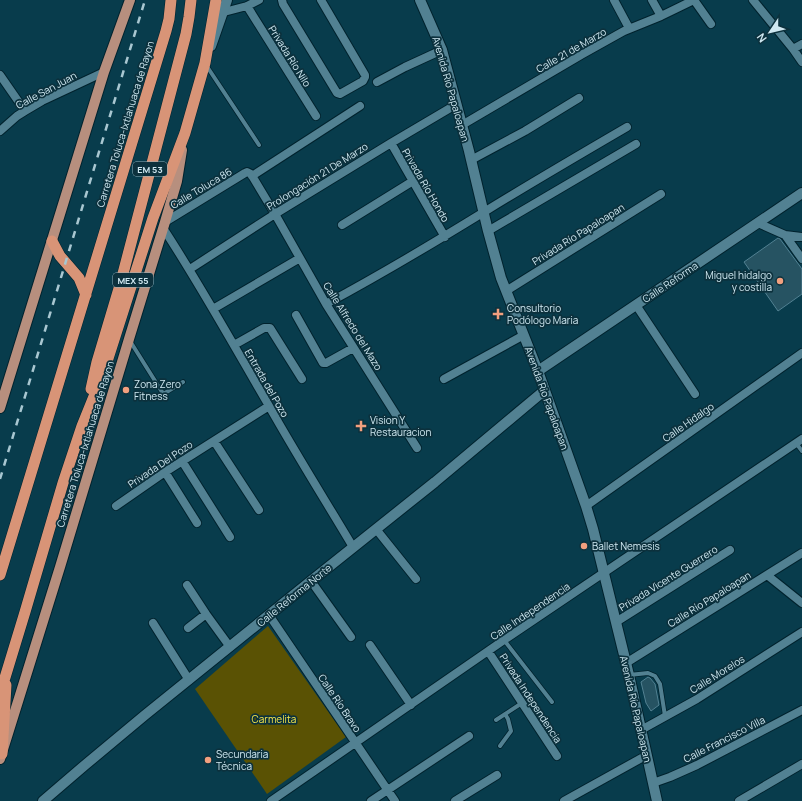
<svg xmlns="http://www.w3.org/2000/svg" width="802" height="801" font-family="Manrope,sans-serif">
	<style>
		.green { fill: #5a5204 }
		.building { fill: #265362; stroke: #528192 }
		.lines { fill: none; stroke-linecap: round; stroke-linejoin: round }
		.service-casing { stroke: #00222d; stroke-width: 5.5 }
		.minor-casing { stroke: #00222d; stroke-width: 10 }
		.tertiary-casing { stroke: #00222d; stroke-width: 12 }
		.secondary-casing { stroke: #00222d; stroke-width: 12 }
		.primary-casing { stroke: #00222d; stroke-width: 12 }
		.trunk-casing { stroke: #00222d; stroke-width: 12 }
		.service { stroke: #528192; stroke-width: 4 }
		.minor { stroke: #528192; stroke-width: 8 }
		.tertiary { stroke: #528192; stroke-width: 10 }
		.secondary { stroke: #528192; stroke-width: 10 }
		.primary { stroke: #b78f7e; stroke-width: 10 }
		.trunk { stroke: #d89477; stroke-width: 11 }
		.rail { stroke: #a9c7d1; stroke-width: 2.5; stroke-dasharray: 7 7; stroke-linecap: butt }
		.poi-dot { fill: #f2a07f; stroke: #0c313d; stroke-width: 1.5 }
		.labels { text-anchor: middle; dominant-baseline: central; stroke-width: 3.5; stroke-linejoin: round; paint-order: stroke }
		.shield { fill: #0c313d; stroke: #94b1bb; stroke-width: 1 }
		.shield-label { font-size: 9px; font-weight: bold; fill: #cfe8f1 }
		.street-label { font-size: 10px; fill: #cfe8f1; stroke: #0c313d }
		.poi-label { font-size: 10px; fill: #cfe8f1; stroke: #0c313d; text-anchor: start }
		.park-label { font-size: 10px; fill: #f8e74a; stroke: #0c313d }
	</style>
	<rect width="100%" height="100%" fill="#083c4c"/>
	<!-- green -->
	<path class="green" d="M268 626 346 737 267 794 195 689Z"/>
	<!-- building -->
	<path class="building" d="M778 238 780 239 802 269V294L778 311 744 262Z
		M648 677 650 678 655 684 659 705 651 711 646 703 641 682Z"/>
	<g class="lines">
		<!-- service casing -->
		<g class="service-casing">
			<path id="service" d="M206 65 259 145
				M130 341 162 392 164 393H165L183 382
				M796 443 802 451
				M504 640 552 702
				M629 675 648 673 655 676 660 684 665 716
				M496 720 522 703
				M500 746 511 731 508 719 505 714"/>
		</g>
		<!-- minor casing -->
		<g class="minor-casing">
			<path id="minor" d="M282 0 283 4 337 93 340 94 363 81 365 77V75L321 0
				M614 0 629 28
				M652 0 661 16
				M694 0 711 24
				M753 0 793 49 802 62
				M247 6 316 116
				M224 12 247 6 259 0
				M793 49 802 44
				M0 75 25 111
				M377 82 405 67 442 50
				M462 125 581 55 624 31 661 16 694 0
				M0 131 17 116 25 111 42 101 104 72
				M391 143 445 237
				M471 160 525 131 579 98
				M252 176 360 106
				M165 222 245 173 247 172 251 174 275 214 326 304 417 448
				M758 223 785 235 802 237
				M342 225 413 181
				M163 228C201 286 234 346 269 406 296 454 325 500 353 547
				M488 231 636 144
				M785 235 802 259
				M190 269 275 214 391 143 457 104
				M506 291 661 194
				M326 304C380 275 432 244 484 212 531 183 579 155 627 127
				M636 305 695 394
				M213 309 300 258
				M296 315 323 363H326L353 348
				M234 345 264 328H270L302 379
				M444 379 524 335
				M214 441 259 510
				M182 461 230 537
				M165 472 197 523
				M116 506 165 472 269 406
				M586 506 802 353
				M376 529 416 579
				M767 575 802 603
				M311 581 351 637
				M187 585 206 614 230 647
				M269 615 395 801
				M616 622 730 550
				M153 623 189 680
				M188 628 206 614
				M370 645 411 705
				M488 651 557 756
				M626 663 802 553
				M641 730 697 699 802 632
				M653 783 670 777 697 765 802 710
				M271 801 504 640 802 439
				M371 801 469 736
				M455 801 497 775
				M564 801 647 755
				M739 801 802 764"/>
		</g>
		<!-- tertiary casing -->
		<g class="tertiary-casing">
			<path id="tertiary" d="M538 371 802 193"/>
		</g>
		<!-- secondary casing -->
		<g class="secondary-casing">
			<path id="secondary" d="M420 0 442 50 469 151 488 231 501 278 538 371 586 506 593 529 629 675 657 801
				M211 46 227 0
				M43 801 85 765 145 715 311 581 435 482 545 390"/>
		</g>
		<!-- primary casing -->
		<g class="primary-casing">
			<path id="primary" d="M0 408 104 72 130 0
				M0 759 60 567 129 339 165 222 177 181 182 150"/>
		</g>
		<!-- trunk casing -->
		<g class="trunk-casing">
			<path id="trunk" d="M52 241 60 256 79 278 86 295
				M91 389 97 362 120 285 186 34 189 17 191 0
				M0 575 166 31 169 19 171 0
				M0 694 25 612 63 483 82 426 103 374 153 218 185 133 205 63 216 0
				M2 754 6 685"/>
		</g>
		<!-- service -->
		<use href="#service" class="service"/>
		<!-- minor -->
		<use href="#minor" class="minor"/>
		<!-- tertiary -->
		<use href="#tertiary" class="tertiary"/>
		<!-- secondary -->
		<use href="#secondary" class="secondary"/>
		<!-- primary -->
		<use href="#primary" class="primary"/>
		<!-- trunk -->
		<use href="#trunk" class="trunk"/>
		<!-- rail -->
		<path class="rail" d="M0 479 145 0"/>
	</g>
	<!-- markers -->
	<g class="poi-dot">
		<circle cx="780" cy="281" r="4"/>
		<path d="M496 308h4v4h4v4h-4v4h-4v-4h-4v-4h4z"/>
		<circle cx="126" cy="390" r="4"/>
		<path d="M359 420h4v4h4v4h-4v4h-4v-4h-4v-4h4z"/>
		<circle cx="584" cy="546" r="4"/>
		<circle cx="208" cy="760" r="4"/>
	</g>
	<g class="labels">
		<!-- shield labels -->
		<g class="shield">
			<rect x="133" y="162" width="34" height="14" rx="3"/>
			<rect x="113" y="273" width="40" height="14" rx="3"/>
		</g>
		<g class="shield-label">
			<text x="150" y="169">EM 53</text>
			<text x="133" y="280">MEX 55</text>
		</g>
		<!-- street labels -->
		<g class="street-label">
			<text transform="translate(571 50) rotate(-30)">Calle 21 de Marzo</text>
			<text transform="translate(290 56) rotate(58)">Privada Río Nilo</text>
			<text transform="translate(451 89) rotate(74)">Avenida Río Papaloapan</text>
			<text transform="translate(46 90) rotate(-28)">Calle San Juan</text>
			<text transform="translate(125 124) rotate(-73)">Carretera Toluca-Ixtlahuaca de Rayon</text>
			<text transform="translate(317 176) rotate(-32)">Prolongación 21 De Marzo</text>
			<text transform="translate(426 185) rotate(60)">Privada Río Hondo</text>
			<text transform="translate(201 188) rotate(-31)">Calle Toluca 86</text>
			<text transform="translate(578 234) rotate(-32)">Privada Río Papaloapan</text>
			<text transform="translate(670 282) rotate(-34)">Calle Reforma</text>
			<text transform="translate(353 326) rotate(58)">Calle Alfredo del Mazo</text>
			<text transform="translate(267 383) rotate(60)">Entrada del Pozo</text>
			<text transform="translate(547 398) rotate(70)">Avenida Río Papaloapan</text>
			<text transform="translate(688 422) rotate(-35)">Calle Hidalgo</text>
			<text transform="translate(85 444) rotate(-73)">Carretera Toluca-Ixtlahuaca de Rayon</text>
			<text transform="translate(160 464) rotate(-34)">Privada Del Pozo</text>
			<text transform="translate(668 578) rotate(-32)">Privada Vicente Guerrero</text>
			<text transform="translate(294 595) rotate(-39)">Calle Reforma Norte</text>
			<text transform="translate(709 599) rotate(-32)">Calle Río Papaloapan</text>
			<text transform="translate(530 611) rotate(-34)">Calle Independencia</text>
			<text transform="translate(717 674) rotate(-32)">Calle Morelos</text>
			<text transform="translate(531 698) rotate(57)">Privada Independencia</text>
			<text transform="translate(340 703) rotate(56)">Calle Río Bravo</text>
			<text transform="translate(636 709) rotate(77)">Avenida Río Papaloapan</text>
			<text transform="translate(724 739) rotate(-27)">Calle Francisco Villa</text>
		</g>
		<!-- poi labels -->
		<g class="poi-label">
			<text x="772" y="275" text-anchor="end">Miguel hidalgo<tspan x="772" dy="12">y costilla</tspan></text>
			<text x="507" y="308">Consultorio<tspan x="507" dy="12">Podólogo Maria</tspan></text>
			<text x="134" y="384">Zona Zero<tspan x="134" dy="12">Fitness</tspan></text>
			<text x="370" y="420">Vision Y<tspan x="370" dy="12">Restauracion</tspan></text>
			<text x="592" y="546">Ballet Nemesis</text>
			<text x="216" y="754">Secundaria<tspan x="216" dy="12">Técnica</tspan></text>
		</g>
		<!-- park labels -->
		<g class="park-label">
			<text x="274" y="719">Carmelita</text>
		</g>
	</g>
	<!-- north arrow -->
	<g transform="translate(770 32) rotate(235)" stroke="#0c313d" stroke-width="3" paint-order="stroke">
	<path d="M0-3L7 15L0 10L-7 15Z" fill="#cfe8f1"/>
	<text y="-6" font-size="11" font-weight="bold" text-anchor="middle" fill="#cfe8f1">N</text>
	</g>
</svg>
